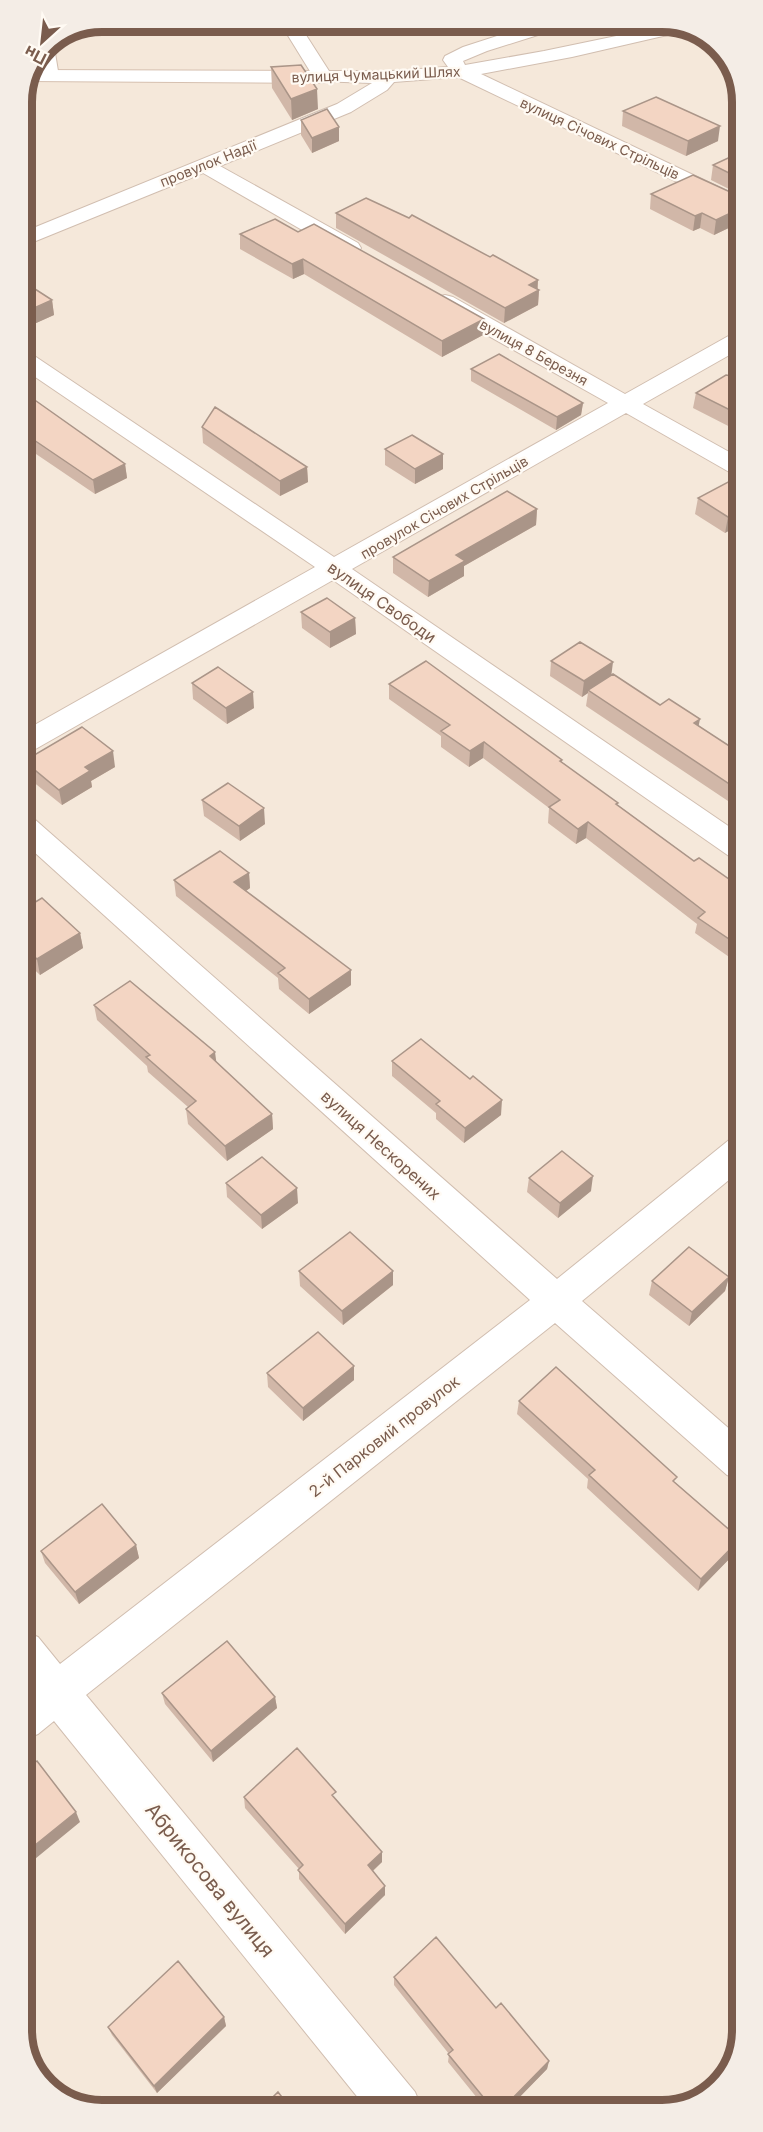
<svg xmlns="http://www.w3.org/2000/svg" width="763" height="2132" font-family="Inter,sans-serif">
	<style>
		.residential { fill: #f5e8da }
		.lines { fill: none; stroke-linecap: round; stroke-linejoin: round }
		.street-casing { stroke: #d1beb0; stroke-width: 2 }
		.secondary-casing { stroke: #d6c0b0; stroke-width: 2 }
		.street { fill: #fff; fill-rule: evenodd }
		.secondary { fill: #fff; fill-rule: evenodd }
		.wall { fill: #d1b7a8 }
		.shaded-wall { fill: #aa9588 }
		.building { fill: #f3d5c3; stroke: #aa9588; stroke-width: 1.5 }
		.labels { text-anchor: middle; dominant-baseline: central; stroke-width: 4.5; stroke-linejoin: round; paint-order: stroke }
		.far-street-label { font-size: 14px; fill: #7a5c4d; stroke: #fffaf3 }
		.street-label { font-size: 16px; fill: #7a5c4d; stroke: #fffaf3 }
		.near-street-label { font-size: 20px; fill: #7a5c4d; stroke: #fffaf3 }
		.rim { fill: none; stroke: #7a5c4d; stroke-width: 8 }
	</style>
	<rect width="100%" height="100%" fill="#fdf6ec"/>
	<!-- residential -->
	<path class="residential" d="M102 21H667L714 41 739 80 742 2031 726 2079 683 2108 96 2111 52 2094 24 2052 21 97 45 44Z"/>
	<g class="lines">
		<!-- street casing -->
		<g class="street-casing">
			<path id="street" d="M279 21H297L329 71H392L448 67 443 60 445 56 463 47 525 27V21H543V30L541 34 487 51 463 61 465 65 544 51 674 24 689 30 572 57 481 74 731 193 734 197 731 201 724 203 717 201 458 77 394 82 387 90 351 112 220 166 358 243 361 248 358 253 350 254 342 253 203 173 21 247V233L337 104 372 83 316 81Z
				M53 41 59 77 56 81H42C35 69 39 57 45 44Z
				M445 295 453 297 625 394 732 334 740 332V349L643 404 740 458V475L731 473 626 413 352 569 740 834V859L729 856 333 580 32 751 22 754V732L315 567 22 368V351L30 353 334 557 608 403 437 307 434 302 437 297Z
				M22 814 32 817 557 1279 729 1140 741 1136V1170L582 1301 741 1439V1480L727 1475 555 1323 86 1695 415 2092 422 2109 368 2110 54 1721 38 1734 23 1740V1692L28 1689 23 1684V1631L38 1637 60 1664 530 1300 22 841Z"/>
		</g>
		<!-- secondary casing -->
		<g class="secondary-casing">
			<path id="secondary" d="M33 70 323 71 330 73 333 77 330 81 323 83 28 81Z"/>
		</g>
		<!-- street -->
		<use href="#street" class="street"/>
		<!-- secondary -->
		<use href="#secondary" class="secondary"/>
	</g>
	<!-- wall -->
	<path class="wall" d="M271 67 318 109 292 120 272 88Z
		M623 111 718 141 686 156 622 126Z
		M301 120 339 141 312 153 301 135Z
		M739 153V194L711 180 713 165Z
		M651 194 739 196V223L714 235 700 228 693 231 650 209Z
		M336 213 490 257 538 280V289L539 290 538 305 504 323 336 228Z
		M298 232 483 335 442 357 304 274 293 279 240 249V234Z
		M21 280 52 300 54 315 25 328 21 326Z
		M471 369 583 403 581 415 556 430 471 381Z
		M740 381V432L693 408 696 393Z
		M22 391 125 464 127 478 95 494 36 454 22 442Z
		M202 427 307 467 308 482 280 496 203 443Z
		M385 449 443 469 415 484 385 465Z
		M740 487 725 533 695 514 698 498Z
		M537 509 536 525 464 566V576L428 597 393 573V557Z
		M301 612 355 618 356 634 330 648 302 628Z
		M551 661 611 675 660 705 699 726 740 753V809L586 706 588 693 582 697 550 676Z
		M192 683 254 708 227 724 193 699Z
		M389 684 562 760V762L618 805 694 861 740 887V952L732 959 695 933 697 924 586 838 576 844 548 823 549 808 483 758 469 767 441 747V736L389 699Z
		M24 761 115 767 91 781 92 787 62 805 27 777Z
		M202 800 265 824 240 841 204 816Z
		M249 873 250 888 246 891 351 970V985L309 1014 279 989 278 978 176 896 174 880Z
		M22 910 80 933 83 948 40 975 22 958Z
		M94 1005 216 1062 272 1114 273 1129 227 1161 188 1124 186 1109 188 1107 148 1072 147 1066 97 1020Z
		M392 1061 501 1115 464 1143 436 1119V1113L392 1076Z
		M529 1178 591 1191 558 1218 527 1192Z
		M226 1183 298 1203 262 1229 227 1197Z
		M299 1271 393 1285 343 1325 300 1286Z
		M729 1277 725 1291 689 1326 649 1295 652 1281Z
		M354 1366V1380L303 1421 268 1387 267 1373Z
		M519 1401 676 1483 740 1539 736 1552 698 1591 587 1488 588 1479 517 1414Z
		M136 1545 139 1558 79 1604 45 1563 41 1551Z
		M162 1693 275 1697 277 1708 213 1762 165 1704Z
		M244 1797 336 1799 382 1862 373 1871 385 1886V1895L345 1934 299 1879V1869L245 1808Z
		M394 1977 496 2008 549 2061 547 2069 508 2109H486L448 2062 449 2054 394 1985Z
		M224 2017 226 2026 157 2093 112 2035 108 2027Z"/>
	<!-- shaded-wall -->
	<path class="shaded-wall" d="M317 89 318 109 292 120 291 99Z
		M720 126 718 141 686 156 688 141Z
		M339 127V141L312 153V138Z
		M739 209V223L714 235 716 220Z
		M702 213 700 228 693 231 695 216Z
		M303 259 304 274 293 279 292 264Z
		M538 280 537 291 539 290 538 305 504 323 505 308 529 285Z
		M52 300 54 315 25 328 23 313Z
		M484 319 483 335 442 357V341Z
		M583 403 581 415 556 430 557 417Z
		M443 454V469L415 484V469Z
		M125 464 127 478 95 494 93 480Z
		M307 467 308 482 280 496V481Z
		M537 509 536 525 464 566V576L428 597 429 581 456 555Z
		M740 510V525L725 533 728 517Z
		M355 618 356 634 330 648V632Z
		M613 662 611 678 588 690V693L582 697 584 681Z
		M22 682H23L26 697 22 700Z
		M253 692 254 708 227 724 226 708Z
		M700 719 697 734 694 723Z
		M484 742 483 758 469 767 470 751Z
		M113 751 115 767 91 781 92 787 62 805 59 790 85 767Z
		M264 808 265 824 240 841 239 826Z
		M588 822 586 838 576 844 578 829Z
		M249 873 250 888 236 898 234 882Z
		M80 933 83 948 40 975 37 959Z
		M740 939V952L732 959 735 943Z
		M351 970V985L309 1014V999Z
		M215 1052 217 1067 210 1056Z
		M502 1100 501 1115 464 1143 465 1128Z
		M272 1114 273 1129 227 1161 225 1146Z
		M593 1176 591 1191 558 1218 560 1203Z
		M297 1188 298 1203 262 1229 261 1215Z
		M393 1271V1285L343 1325 342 1311Z
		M729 1277 725 1291 689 1326 692 1312Z
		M354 1366V1380L303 1421V1408Z
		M740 1539 736 1552 698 1591 701 1579Z
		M136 1545 139 1558 79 1604 75 1592Z
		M275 1697 277 1708 213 1762 211 1751Z
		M76 1812 80 1822 24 1868V1854Z
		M382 1852V1862L368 1875V1865Z
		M385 1886V1895L345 1934V1924Z
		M224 2017 226 2026 157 2093 154 2086Z
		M549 2061 547 2069 508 2109H502Z"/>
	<!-- building -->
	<path class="building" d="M301 65 317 89 291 99 271 67Z
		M656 97 720 126 688 141 623 111Z
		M327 109 339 127 312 138 301 120Z
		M739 153V178L713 165Z
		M693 175 739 196V209L716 220 702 213 695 216 651 194Z
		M366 198 409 218 412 215 490 257 493 255 538 280 529 285 539 290 505 308 336 213Z
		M275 219 298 232 314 224 484 319 442 341 303 259 292 264 240 234Z
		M21 280 52 300 23 313 21 312Z
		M499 354 583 403 557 417 471 369Z
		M726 375 731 376 740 381V415L696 393Z
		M22 391 125 464 93 480 34 440 22 430Z
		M215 407 307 467 280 481 202 427Z
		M412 435 443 454 415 469 385 449Z
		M730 481 740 487V510L728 517 698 498Z
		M507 491 537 509 456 555 465 561 429 581 393 557Z
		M327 598 355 618 330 632 301 612Z
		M580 642 613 662 584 681 551 661Z
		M426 661 562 760 560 761 618 803 616 804 694 861 699 858 740 887V939L735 943 698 918 705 912 588 822 578 829 549 807 560 800 484 742 470 751 441 731 450 725 389 684Z
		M218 667 253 692 226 708 192 683Z
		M613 674 660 705 669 699 700 719 694 723 740 753V791L588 690Z
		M82 727 113 751 85 767 90 771 59 790 24 761Z
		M228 783 264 808 239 826 202 800Z
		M220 851 249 873 234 882 351 970 309 999 278 973 285 968 174 880Z
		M42 898 80 933 37 959 22 945V910Z
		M130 981 215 1052 210 1056 272 1114 225 1146 186 1109 196 1101 146 1057 150 1055 94 1005Z
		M421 1039 470 1079 473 1076 502 1100 465 1128 436 1104 440 1101 392 1061Z
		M562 1151 593 1176 560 1203 529 1178Z
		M262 1157 297 1188 261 1215 226 1183Z
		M350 1232 393 1271 342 1311 299 1271Z
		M689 1247 729 1277 692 1312 652 1281Z
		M318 1332 354 1366 303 1408 267 1373Z
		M556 1367 677 1477 673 1481 740 1539 701 1579 589 1475 595 1470 519 1401Z
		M102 1504 136 1545 75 1592 41 1551Z
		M227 1641 275 1697 211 1751 162 1693Z
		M297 1748 336 1792 332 1795 382 1852 368 1865 385 1886 345 1924 298 1870 303 1865 244 1797Z
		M37 1761 76 1812 24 1854 23 1771Z
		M436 1937 496 2008 501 2003 549 2061 502 2109H493L448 2054 453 2050 394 1977Z
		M178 1961 224 2017 154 2086 108 2027Z
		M278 2092 292 2110H260Z"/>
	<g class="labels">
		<!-- far-street labels -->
		<g class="far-street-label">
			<text transform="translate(376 74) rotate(-2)">вулиця Чумацький Шлях</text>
			<text transform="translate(600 138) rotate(25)">вулиця Січових Стрільців</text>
			<text transform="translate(208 163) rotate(-22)">провулок Надії</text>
			<text transform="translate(534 352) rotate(29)">вулиця 8 Березня</text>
			<text transform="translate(444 507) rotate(-30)">провулок Січових Стрільців</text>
		</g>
		<!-- street labels -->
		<g class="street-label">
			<text transform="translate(382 602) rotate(35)">вулиця Свободи</text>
			<text transform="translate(381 1145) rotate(42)">вулиця Нескорених</text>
			<text transform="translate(384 1436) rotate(-38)">2-й Парковий провулок</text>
		</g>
		<!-- near-street labels -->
		<g class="near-street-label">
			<text transform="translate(210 1880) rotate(51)">Абрикосова вулиця</text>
		</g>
	</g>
	<!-- crop -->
	<path d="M0 0H763V2132H0ZM102 32H662A70 70 0 0 1 732 102V2030A70 70 0 0 1 662 2100H102A70 70 0 0 1 32 2030V102A70 70 0 0 1 102 32Z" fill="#f4ede6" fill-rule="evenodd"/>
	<path class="rim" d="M102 32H662A70 70 0 0 1 732 102V2030A70 70 0 0 1 662 2100H102A70 70 0 0 1 32 2030V102A70 70 0 0 1 102 32Z"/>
	<!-- north arrow -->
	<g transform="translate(42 42) rotate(207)" stroke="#fffaf3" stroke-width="4.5" paint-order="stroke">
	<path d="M0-4.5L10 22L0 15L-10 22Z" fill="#7a5c4d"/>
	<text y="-9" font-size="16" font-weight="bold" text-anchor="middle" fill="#7a5c4d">Пн</text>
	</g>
</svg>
